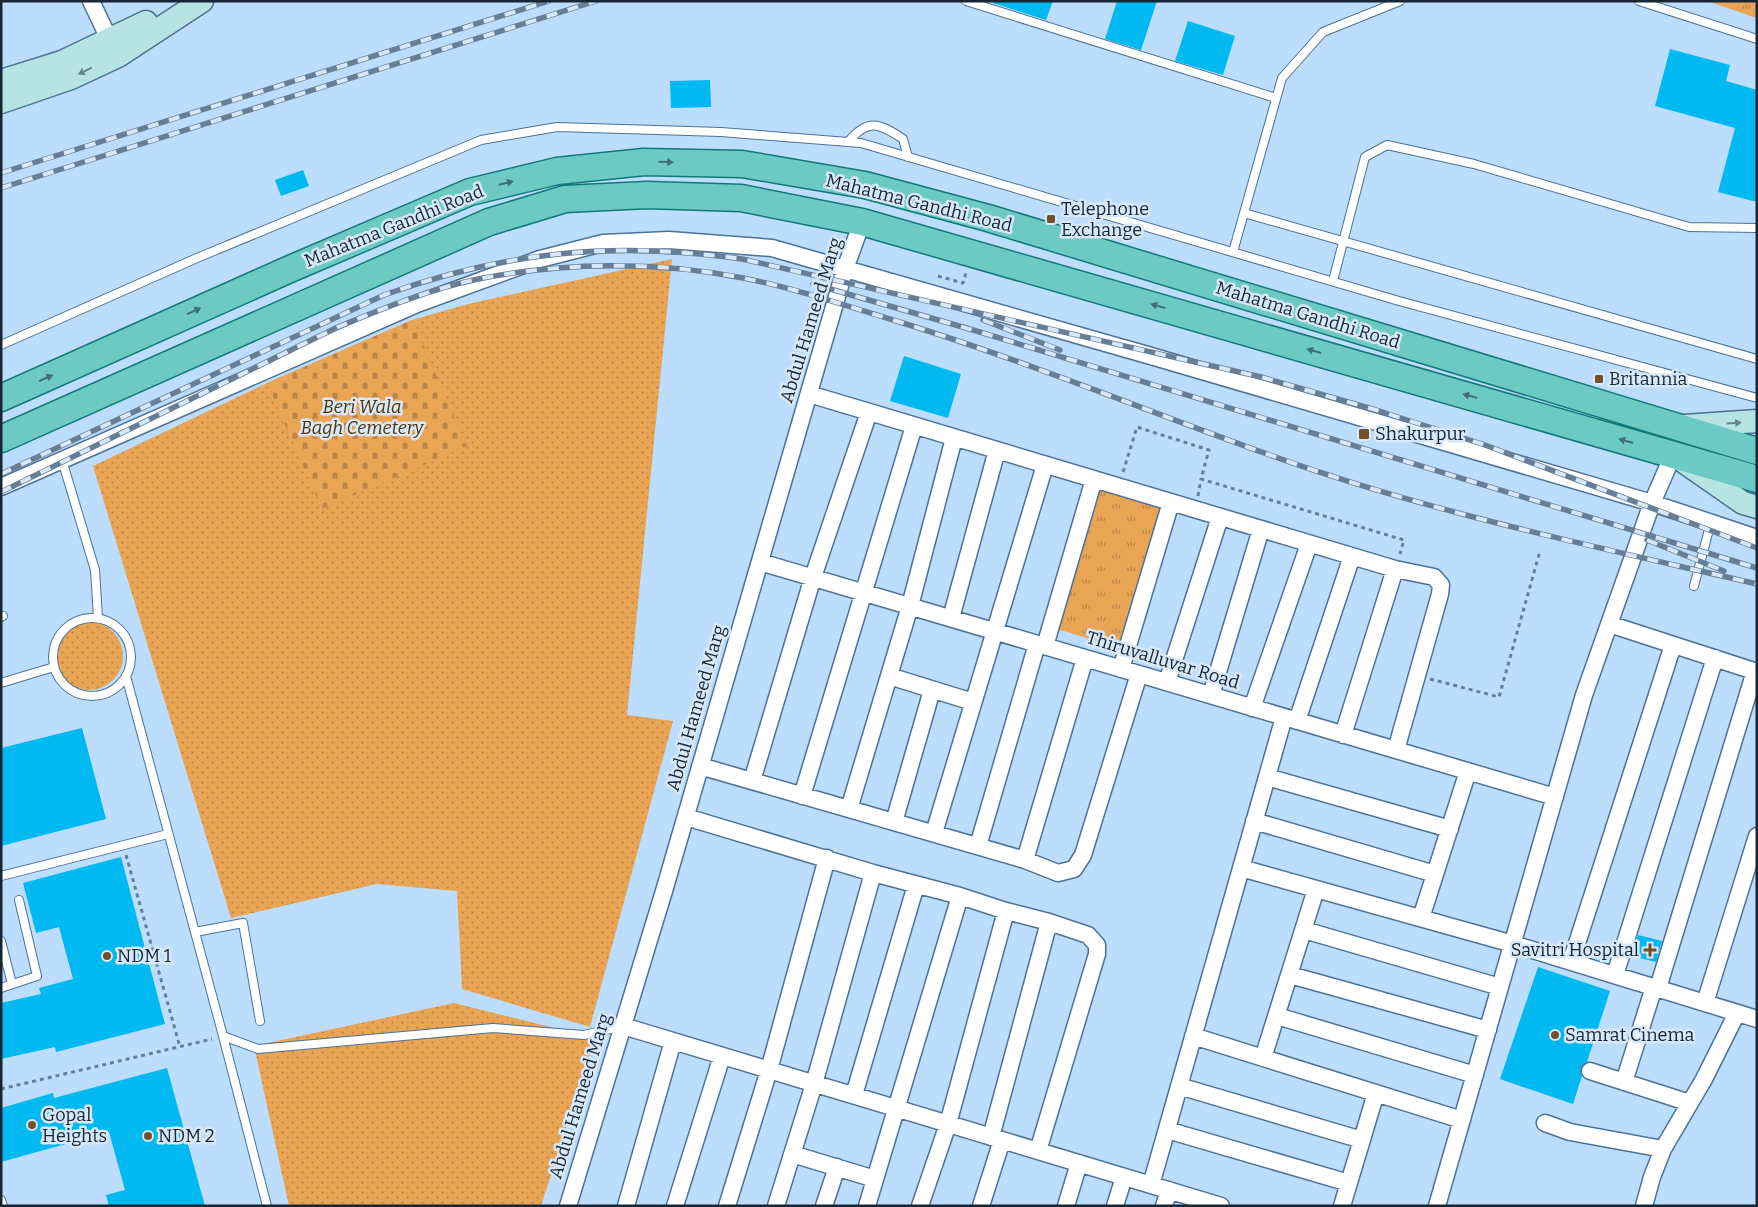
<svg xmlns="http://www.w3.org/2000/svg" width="1758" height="1207" font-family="Bitter,serif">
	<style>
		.grass { fill: url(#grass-dots) }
		.cemetery { fill: url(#cemetery-stones) }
		.park { fill: url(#park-tufts) }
		.building { fill: #00b9f0 }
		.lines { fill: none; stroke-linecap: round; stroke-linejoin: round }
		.lane-casing { stroke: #4c7296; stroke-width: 10 }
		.street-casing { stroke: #4c7296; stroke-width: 19 }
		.secondary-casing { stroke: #4c7296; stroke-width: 25 }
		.primary-casing { stroke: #107979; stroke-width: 29 }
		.path { stroke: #667f96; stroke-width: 3; stroke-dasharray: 4 4; stroke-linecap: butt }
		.lane { stroke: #fff; stroke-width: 8 }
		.street { stroke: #fff; stroke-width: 16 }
		.secondary { stroke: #b6e4e2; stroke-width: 22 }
		.primary { stroke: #6dc9c4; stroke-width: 26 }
		.rail-casing { stroke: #677f96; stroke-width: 5.5 }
		.rail { stroke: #d7e8f8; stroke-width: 4; stroke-dasharray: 11; stroke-linecap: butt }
		.oneway { fill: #66858c }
		.oneway2 { fill: #3d6f75 }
		.poi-dot { fill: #735029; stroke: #d7e8f8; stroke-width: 2 }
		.labels { text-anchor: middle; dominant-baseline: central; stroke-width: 5; stroke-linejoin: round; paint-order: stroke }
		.street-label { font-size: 18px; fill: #162635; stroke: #d7e8f8 }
		.poi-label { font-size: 18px; fill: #162635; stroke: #d7e8f8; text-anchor: start }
		.park-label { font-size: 18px; font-style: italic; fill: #523209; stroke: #d7e8f8 }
	</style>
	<defs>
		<pattern id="grass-dots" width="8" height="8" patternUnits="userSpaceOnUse" patternTransform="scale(1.25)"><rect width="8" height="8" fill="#e9a454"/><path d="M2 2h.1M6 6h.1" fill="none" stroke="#bc8546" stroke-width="1.8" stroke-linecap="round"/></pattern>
		<pattern id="cemetery-stones" width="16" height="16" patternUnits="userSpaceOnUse" patternTransform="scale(1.25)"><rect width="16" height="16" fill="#e9a454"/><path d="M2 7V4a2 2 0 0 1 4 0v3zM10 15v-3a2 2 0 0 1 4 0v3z" fill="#bc8546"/></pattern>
		<pattern id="park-tufts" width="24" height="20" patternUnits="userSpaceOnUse" patternTransform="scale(1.25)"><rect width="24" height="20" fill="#e9a454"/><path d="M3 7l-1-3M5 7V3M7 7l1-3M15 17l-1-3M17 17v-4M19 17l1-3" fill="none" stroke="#bc8546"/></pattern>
	</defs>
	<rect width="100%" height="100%" fill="#bcddfd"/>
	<!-- grass -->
	<path class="grass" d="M672 259 627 715 673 721 590 1027 462 989 457 891 377 884 231 918 93 466 267 383 412 320 468 304Z
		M55 656a34 34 0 1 1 68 0a34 34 0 1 1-68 0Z
		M454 1003 595 1038 541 1206H289L254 1046Z"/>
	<!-- cemetery -->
	<path class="cemetery" d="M412 320 467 446 322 509 267 383Z"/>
	<!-- park -->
	<path class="park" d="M1707 1H1757V18Z
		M1099 489 1164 509 1123 649 1057 629Z"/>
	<!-- building -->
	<path class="building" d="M993 1H1053L1046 20 993 3Z
		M1117 1H1157L1141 50 1105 39Z
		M1188 21 1235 36 1223 75 1175 61Z
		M1670 49 1730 65 1726 81 1757 90V202L1718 192 1735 128 1655 106Z
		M710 80 711 107 671 108 670 81Z
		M303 170 309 186 281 196 275 180Z
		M904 356 961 374 948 418 890 401Z
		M82 728 106 819 1 846V748Z
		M121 857 165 1024 56 1052 55 1047 1 1059V1003L41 994 39 988 73 979 59 927 36 933 23 883Z
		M1638 935 1662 941 1656 962 1632 956Z
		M1538 967 1610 991 1587 1062 1581 1068 1582 1076 1573 1104 1500 1079Z
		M167 1068 205 1206H109L106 1195 125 1190 109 1132 1 1162V1108L53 1093 54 1098Z"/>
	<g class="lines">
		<!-- lane casing -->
		<g class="lane-casing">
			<path id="lane" d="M966 1 1276 98
				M1639 1 1757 39
				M848 142C868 118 879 123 903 139L908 157
				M1244 213 1757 359
				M1233 252 1282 78 1323 32 1400 1
				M1333 281 1365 157 1387 145 1474 164 1689 227 1757 228
				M1 345 197 258 481 140 557 127 721 132 861 143 1399 301 1757 398
				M62 460 95 570 98 618
				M1694 586 1711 522
				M1 617 3 616
				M53 657a39 39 0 1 1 78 0a39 39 0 1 1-78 0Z
				M126 676 223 1036 267 1206
				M1 683 54 667
				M1 876 168 834
				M195 932 243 923 260 1021
				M1 941 12 984
				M1 988 37 976 19 900
				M223 1036 258 1049 493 1028 584 1035 623 1026
				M1 1200 3 1206"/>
		</g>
		<!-- street casing -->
		<g class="street-casing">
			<path id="street" d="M91 1 110 41
				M809 394 1395 569 1434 577 1441 585 1440 594 1396 750
				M1 487 417 304 540 259 603 243 669 240 772 248 1151 356 1652 503 1757 538
				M760 562 1555 797
				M951 618 997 450
				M1609 624 1757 672
				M1045 646 1094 479
				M1121 669 1171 502
				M889 676 973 702
				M1167 682 1220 517
				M1211 695 1261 529
				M1252 708 1309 544
				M1297 721 1352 556
				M1343 735 1395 569
				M700 766 1025 860 1058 873 1074 869 1083 855 1139 674
				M1267 777 1450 829
				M752 781 813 577 869 412
				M802 796 914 426
				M849 809 910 606 954 438
				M686 817 873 873 960 896 1006 911 1049 922 1088 935 1097 945V954L1038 1151
				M1254 821 1435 874
				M894 822 932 690
				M934 833 1045 465
				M978 846 1037 644
				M1025 860 1085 658
				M1241 868 1513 944 1757 1019
				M1421 918 1468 771
				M1304 930 1500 987
				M1571 962 1673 645
				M1290 975 1488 1030
				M1615 975 1715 658
				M1658 988 1755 671
				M1705 1003 1757 836
				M1277 1016 1475 1075
				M623 1026 1221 1206
				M1193 1036 1462 1120
				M1263 1058 1316 889
				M1590 1071 1690 1103
				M1624 1082 1654 987
				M1179 1086 1362 1140
				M854 1095 916 885
				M1545 1123 1570 1132 1663 1149
				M1167 1130 1349 1183
				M991 1137 1049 922
				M792 1154 875 1179
				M1151 1185 1284 717
				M568 1206 664 891 845 269 862 222
				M626 1206 673 1041
				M675 1206 722 1056
				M727 1206 769 1070 827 858
				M776 1206 814 1084 873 873
				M824 1206 837 1167
				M867 1206 960 896
				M920 1206 948 1124 1006 911
				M981 1206 1002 1140
				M1066 1206 1079 1163
				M1115 1206 1124 1177
				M1164 1206 1169 1190
				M1342 1206 1376 1093
				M1437 1206 1584 695 1652 503 1673 455
				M1644 1206 1652 1177 1663 1149 1704 1079 1737 1013"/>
		</g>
		<!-- secondary casing -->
		<g class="secondary-casing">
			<path id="secondary" d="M1 81 62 62 146 22
				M1 102 71 78 118 56 202 1
				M1684 426 1757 421
				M1684 462 1743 503 1757 507"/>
		</g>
		<!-- primary casing -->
		<g class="primary-casing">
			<path id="primary" d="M1 398 290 269 470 192 557 171 644 162 742 164 865 185 988 218 1757 451
				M1 439 489 222 565 199 647 195 741 198 862 222 1757 479"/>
		</g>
		<!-- path -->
		<path class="path" d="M938 276 963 283 966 273
			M1123 472 1137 427 1209 450 1201 479 1404 540 1400 554
			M1198 496 1201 479
			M1430 679 1499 697 1540 551
			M126 855 180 1047
			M1 1089 212 1039"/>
		<!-- lane -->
		<use href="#lane" class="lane"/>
		<!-- street -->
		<use href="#street" class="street"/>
		<!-- secondary -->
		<use href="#secondary" class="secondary"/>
		<!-- primary -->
		<use href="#primary" class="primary"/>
		<!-- rail casing -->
		<g class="rail-casing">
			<path id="rail" d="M1 173 549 1
				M1 188 596 1
				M813 284 973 330 1757 568
				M983 320 1060 350
				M1 474 384 295C507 251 614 241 742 259L1261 377 1376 410 1485 445 1757 548
				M1 492 338 327C384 308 430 289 478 279 564 262 657 261 743 278 794 288 844 305 893 320 1021 359 1144 410 1270 455 1428 512 1593 546 1757 584
				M1647 540 1724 571"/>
		</g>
		<!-- rail -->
		<use href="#rail" class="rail"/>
	</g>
	<!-- one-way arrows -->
	<defs><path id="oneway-solid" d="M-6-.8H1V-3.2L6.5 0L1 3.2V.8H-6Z" transform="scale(1.25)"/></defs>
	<g class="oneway">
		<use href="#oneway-solid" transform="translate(85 71) rotate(154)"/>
		<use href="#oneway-solid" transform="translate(1734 423) rotate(-4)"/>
	</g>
	<g class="oneway2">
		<use href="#oneway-solid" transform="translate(666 162) rotate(1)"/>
		<use href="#oneway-solid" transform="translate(506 183) rotate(-13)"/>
		<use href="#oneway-solid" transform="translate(1158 306) rotate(-164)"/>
		<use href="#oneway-solid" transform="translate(194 311) rotate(-24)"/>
		<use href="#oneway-solid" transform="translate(1314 351) rotate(-164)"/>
		<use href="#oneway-solid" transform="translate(46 378) rotate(-24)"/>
		<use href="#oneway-solid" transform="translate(1470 396) rotate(-164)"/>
		<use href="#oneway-solid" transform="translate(1626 441) rotate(-164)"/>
	</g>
	<!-- markers -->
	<g class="poi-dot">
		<rect x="1046" y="214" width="10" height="10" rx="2.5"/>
		<rect x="1594" y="374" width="10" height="10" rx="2.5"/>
		<rect x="1358" y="428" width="12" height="12" rx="2.5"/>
		<path d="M1647.5 942.5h5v5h5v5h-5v5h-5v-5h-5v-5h5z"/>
		<circle cx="107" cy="956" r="5"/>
		<circle cx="1555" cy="1035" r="5"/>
		<circle cx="32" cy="1125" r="5"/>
		<circle cx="148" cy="1136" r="5"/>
	</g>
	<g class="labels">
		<!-- street labels -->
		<g class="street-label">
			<text transform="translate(919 203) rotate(14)">Mahatma Gandhi Road</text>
			<text transform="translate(394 226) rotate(-22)">Mahatma Gandhi Road</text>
			<text transform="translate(1308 315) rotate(17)">Mahatma Gandhi Road</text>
			<text transform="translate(811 320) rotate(-73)">Abdul Hameed Marg</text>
			<text transform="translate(1163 660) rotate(17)">Thiruvalluvar Road</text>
			<text transform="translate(696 708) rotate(-74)">Abdul Hameed Marg</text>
			<text transform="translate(580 1096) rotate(-73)">Abdul Hameed Marg</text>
		</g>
		<!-- poi labels -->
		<g class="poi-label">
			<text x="1061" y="209">Telephone<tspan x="1061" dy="21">Exchange</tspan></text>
			<text x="1609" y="379">Britannia</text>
			<text x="1375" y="434">Shakurpur</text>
			<text x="1639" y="950" text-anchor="end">Savitri Hospital</text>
			<text x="117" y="956">NDM 1</text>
			<text x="1565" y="1035">Samrat Cinema</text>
			<text x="42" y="1115">Gopal<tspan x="42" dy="21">Heights</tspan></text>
			<text x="158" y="1136">NDM 2</text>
		</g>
		<!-- park labels -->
		<g class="park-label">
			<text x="362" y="407">Beri Wala<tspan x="362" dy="21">Bagh Cemetery</tspan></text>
		</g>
	</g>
	<!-- border -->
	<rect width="1758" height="1207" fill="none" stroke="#162635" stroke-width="5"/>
</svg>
